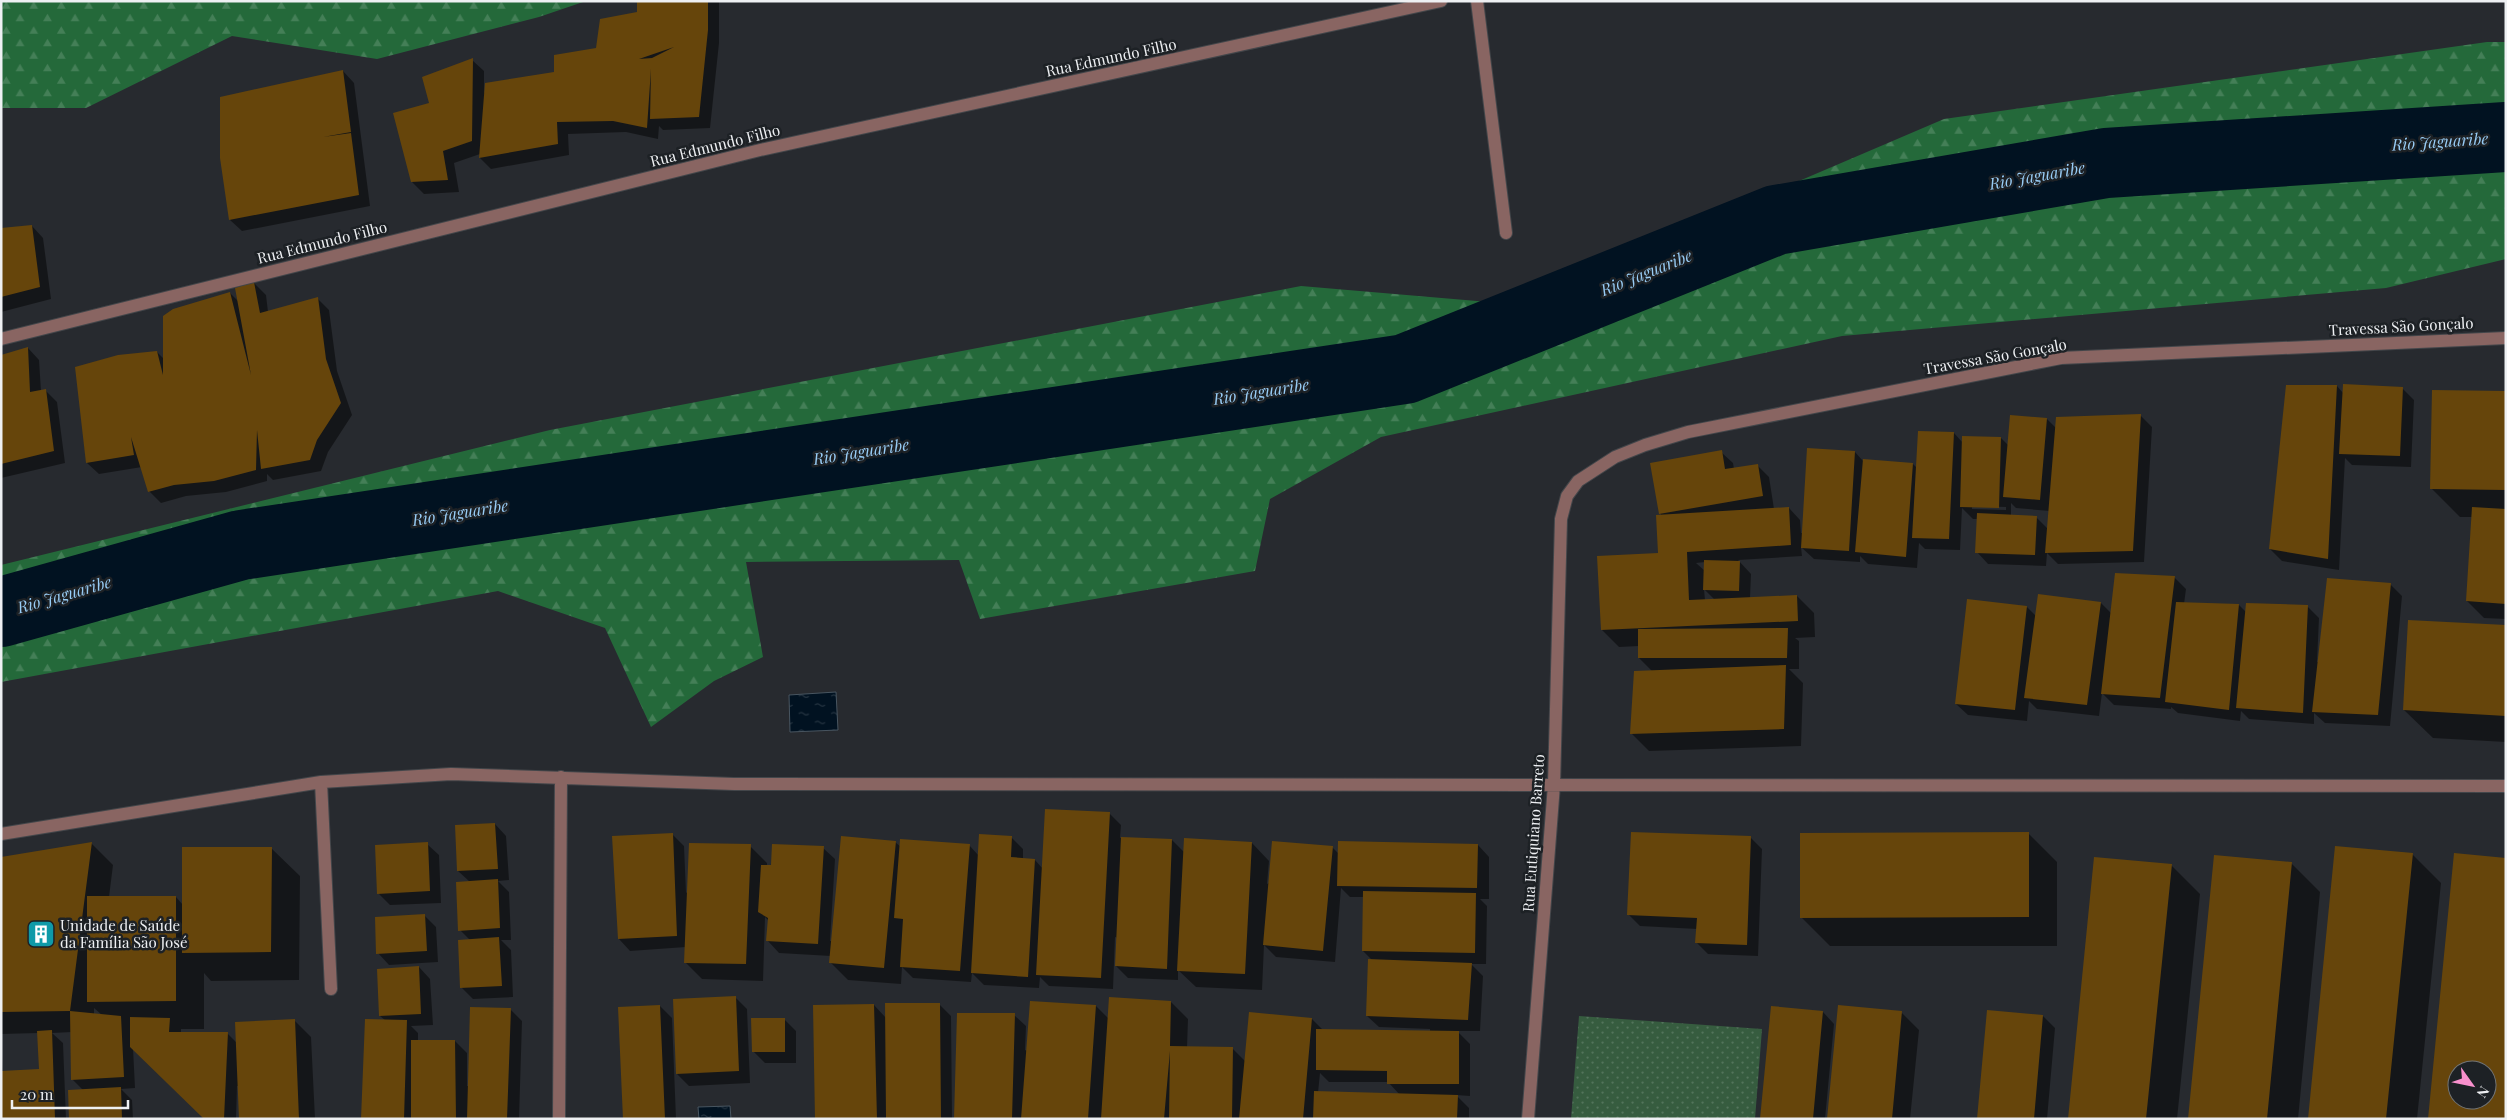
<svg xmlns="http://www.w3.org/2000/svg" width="2507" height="1120" font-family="'Playfair Display',serif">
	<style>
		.grass { fill: url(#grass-dots) }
		.forest { fill: url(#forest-firs) }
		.water { fill: url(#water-ripples); stroke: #485560 }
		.shadow { fill: #0007; fill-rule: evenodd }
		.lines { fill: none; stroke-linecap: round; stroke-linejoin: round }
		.river { stroke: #011221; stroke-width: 70 }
		.building { fill: #66450b; fill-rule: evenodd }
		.service-casing { stroke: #43464a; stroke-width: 14 }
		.minor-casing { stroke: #43464a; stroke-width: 14 }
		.service { stroke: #896562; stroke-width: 12 }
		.minor { stroke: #896562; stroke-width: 12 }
		.labels { text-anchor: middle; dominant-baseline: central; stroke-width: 5; stroke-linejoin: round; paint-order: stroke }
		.street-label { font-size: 15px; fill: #eef0f3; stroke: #1d2125 }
		.poi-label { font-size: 15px; fill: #eef0f3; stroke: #1d2125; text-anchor: start }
		.water-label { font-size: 16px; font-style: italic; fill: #98ccf5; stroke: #1d2125 }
	</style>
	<defs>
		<pattern id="grass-dots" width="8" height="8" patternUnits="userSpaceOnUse" patternTransform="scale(1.25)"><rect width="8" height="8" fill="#365c3f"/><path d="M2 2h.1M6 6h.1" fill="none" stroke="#53745b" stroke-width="1.8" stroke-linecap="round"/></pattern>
		<pattern id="forest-firs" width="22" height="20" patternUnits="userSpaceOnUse" patternTransform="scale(1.25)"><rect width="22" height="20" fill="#24693a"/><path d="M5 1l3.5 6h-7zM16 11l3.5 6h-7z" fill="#447f57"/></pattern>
		<pattern id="water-ripples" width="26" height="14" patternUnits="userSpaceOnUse" patternTransform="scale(1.25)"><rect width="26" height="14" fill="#011221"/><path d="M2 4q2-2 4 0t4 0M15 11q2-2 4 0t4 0" fill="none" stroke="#263542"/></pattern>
	</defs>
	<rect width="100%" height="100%" fill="#272a2f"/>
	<!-- grass -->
	<path class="grass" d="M1579 1016 1762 1029 1755 1119H1571Z"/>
	<!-- forest -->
	<path class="forest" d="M1 1H586L539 17 377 59 232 36 86 108H1Z
		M2487 42H2506V259L2386 288 1842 336 1381 437 1270 499 1255 571 980 619 959 560 746 562 763 657 714 681 651 727 605 628 498 591 1 682V565L550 430 1301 286 1512 304 1944 119Z"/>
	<!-- water -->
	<path class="water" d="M836 692 838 730 790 732 789 695Z
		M730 1106 731 1119H699L698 1107Z"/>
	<!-- shadow -->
	<path class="shadow" d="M638 1H719V43L710 128 663 130 659 126 658 139 626 132 568 134 569 155 491 169 480 158V154L454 163 459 192 424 194 412 182 431 104 472 60 484 71V93L555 73 597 49 639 13Z
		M343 71 354 83 370 206 242 231 230 220Z
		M32 226 43 238 51 299 1 312V230Z
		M254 283 266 295 268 312 317 298 329 310 337 371 352 415 328 452 321 471 273 480 267 474V481L226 492 186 496 161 503 149 491 142 467 99 474 87 463 157 352 164 359 230 293 239 302Z
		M28 348 39 360 41 391 45 390 57 402 65 463 1 478V357Z
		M2337 386 2343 393 2402 388 2414 400 2411 467 2352 465 2345 458 2339 570 2282 561 2270 549Z
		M2506 393V619L2484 618 2467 601 2472 517H2460L2431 488Z
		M2141 416 2152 427 2144 562 2058 564 2047 553 2046 566 1988 564 1977 552 1978 519H1973L1962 508 1960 550 1925 549 1919 543 1917 568 1868 564 1860 556V562L1814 559 1801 547 1802 556 1738 560 1751 574 1750 598 1797 596 1814 613 1815 637 1795 638 1799 641V669H1789L1803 683 1801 746 1649 751 1632 734 1653 672 1639 658V646L1619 647 1602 630 1659 554 1662 516 1660 513 1721 452 1733 463 1734 469 1757 465 1769 477 1774 509 1789 508 1800 520 1801 533H1803L1855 452 1863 461 1913 464 1917 468 1954 433 1963 443 2001 438 2009 446 2047 419 2056 428ZM2011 503 2016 508 2050 511 2048 529 2036 517 2011 516ZM1972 506 2006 507V510L1972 509ZM1705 562V571L1696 563ZM1704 589 1715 600H1705Z
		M2174 577 2186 589 2184 604 2239 605 2247 613 2307 606 2319 618 2317 662H2319L2390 584 2402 596 2390 726 2325 723 2314 713V724L2249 719 2241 711 2240 721 2178 713 2171 707V709L2114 705 2102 693 2099 716 2037 709 2029 701 2027 721 1968 715 1956 704 2027 607 2037 617 2101 603 2112 614Z
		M2506 626V742L2433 738 2404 710Z
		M1109 813 1121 825 1120 838 1172 840 1185 853 1252 843 1269 861 1267 884 1332 847 1339 854 1478 845 1489 857V899H1480L1487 906 1486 964H1471L1483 976 1480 1031H1457L1470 1044V1096L1456 1095 1469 1108V1119H955L1014 1015 1026 1026 1025 1050 1027 1051 1096 1006 1109 1019 1171 1002 1188 1019 1187 1048H1232L1245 1061 1312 1019 1324 1031 1430 1032V1029L1379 1027 1367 1016 1372 960 1363 951 1364 897H1350L1341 888 1335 962 1276 957 1264 945 1262 990 1196 987 1178 970V980L1128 978 1116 966 1118 938 1115 937 1113 989 1049 986 1040 977 1039 988 984 985 972 973 971 982 913 978 902 967 901 984 848 980 831 963V956L779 953 768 941 769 921 765 917 763 981 702 979 685 962 686 947 630 951 619 939 672 834 684 846 686 893 750 846 767 863V866L823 848 835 859 830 941H833L895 842 901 847 969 845 979 856 1011 837 1023 849V860H1035L1043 869ZM1320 1073 1329 1082H1388L1400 1095 1318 1093Z
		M495 824 506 836 509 880 498 881 509 892 511 940H501L511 950 513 997 473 999 462 988 470 940 460 930 470 882 458 871Z
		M2028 833 2057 862V946H1830L1801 917Z
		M1751 838 1762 849 1758 956 1708 954 1697 943V929L1640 926 1629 915Z
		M91 843 113 865 109 897H176L183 905 271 848 300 876 299 980 211 981 204 973V1029H181V1033H227L237 1043 294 1020 311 1037 315 1119H240L239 1086H237L236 1119H205L133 1048 135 1088 121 1089 132 1100 133 1119H70L83 1090 72 1079V1032L52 1033 63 1043 66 1119H1V1039L3 1073 41 1071 39 1033 1 1034V858ZM94 1008 102 1015 94 1014Z
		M427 844 439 855 441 903 390 905 379 894Z
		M2412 854 2441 883 2417 1119H2309Z
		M2291 863 2320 892 2298 1119H2190Z
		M2171 865 2200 894 2177 1119H2069Z
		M425 916 436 927 438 962 389 965 378 953Z
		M419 967 430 979 433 1025 411 1026 418 1033V1041H455L467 1053V1086H469L510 1009 522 1021 519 1119H363L386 1021 380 1016Z
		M735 997 747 1009 750 1083 689 1086 677 1074Z
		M939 1004 951 1016 952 1119H816L874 1005 886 1018Z
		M660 1006 672 1018 676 1119H624Z
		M1823 1012 1834 1024 1825 1119H1761Z
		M1902 1013 1919 1030 1910 1119H1829Z
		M2043 1016 2055 1028 2047 1119H1978Z
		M784 1019 796 1031V1063H765L753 1051Z"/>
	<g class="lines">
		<!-- river -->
		<path class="river" d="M1 612 241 545 1405 369 1776 220 2106 163 2506 137"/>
	</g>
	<!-- building -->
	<path class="building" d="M637 1H708V30L699 117 650 119 651 69 647 128 613 121 557 122 558 144 479 158 485 83 554 72V55L596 48 600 19 637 12ZM674 47 652 58 639 59Z
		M473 58 472 141 443 151 448 180 411 182 393 113 429 103 422 77Z
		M343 70 351 132 323 137 351 133 359 195 229 220 220 158V97Z
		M32 225 40 287 1 297V228Z
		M254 282 260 313 318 297 326 359 341 403 317 440 310 460 261 469 257 430 256 470 214 481 174 485 148 492 131 437 134 455 86 463 75 367 118 355 157 351 163 375V316L173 309 230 292 251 375 235 288Z
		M28 347 30 392 46 389 54 451 1 464V355Z
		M2343 384 2403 387 2400 456 2339 454Z
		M2286 385H2337L2328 559 2269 549Z
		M2432 390 2506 391V490L2430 489Z
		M2141 414 2133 551 2045 553 2056 417Z
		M2010 415 2047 418 2040 500 2003 497Z
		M1918 431 1954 432 1949 539 1912 538Z
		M1962 436 2001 437 1999 508 1960 507Z
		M1807 448 1855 451 1849 551 1801 548Z
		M1722 450 1725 469 1758 464 1763 496 1659 514 1650 463Z
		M1863 459 1913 463 1906 557 1855 552Z
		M1789 507 1791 545 1687 552 1689 600 1797 595 1798 621 1601 630 1597 556 1658 553 1656 515Z
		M2472 507 2506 509V604L2466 601Z
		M1977 513 2037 516 2035 555 1975 553Z
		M1704 560 1740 561 1739 591 1703 590Z
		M2115 573 2175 576 2160 698 2101 694Z
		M2327 578 2391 583 2378 715 2312 712Z
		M2038 594 2101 602 2087 705 2024 698Z
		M1967 599 2027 606 2015 710 1955 704Z
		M2176 602 2239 604 2229 710 2165 702Z
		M2246 603 2308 605 2303 713 2236 708Z
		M2408 620 2506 625V716L2403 710Z
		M1788 628 1787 658H1638V629Z
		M1786 665 1784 729 1630 734 1634 671Z
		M1045 809 1110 812 1101 978 1036 975Z
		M495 823 498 869 457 871 455 825Z
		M1631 832 1751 836 1747 945 1695 943 1697 918 1627 915Z
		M2029 832V917L1800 918V833Z
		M673 833 677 936 618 939 612 836Z
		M979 834 1012 836 1011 857 1035 859 1028 977 971 973Z
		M841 836 896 841 884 968 829 963Z
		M1121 837 1172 839 1167 969 1115 966Z
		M1184 838 1252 842 1245 974 1177 971Z
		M900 839 970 844 960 971 900 967 903 919 894 918Z
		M1272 841 1333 846 1323 951 1263 945Z
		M1338 841 1478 844 1477 888 1337 886Z
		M92 842 70 1011 1 1012V857Z
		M428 842 430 891 377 894 375 845Z
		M689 843 751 844 746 964 684 963Z
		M772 844 824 846 818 944 766 941 768 918 758 912 761 865H771Z
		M2335 846 2413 853 2386 1119H2308Z
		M182 847H272L271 952 182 953Z
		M2454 853 2506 858V1119H2428ZM2457 1070H2487V1100H2457Z
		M2214 855 2292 862 2267 1119H2188Z
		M2094 857 2172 864 2146 1119H2068Z
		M498 879 500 928 458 931 456 882Z
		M1363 891 1476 893 1475 953 1362 951Z
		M87 896H176V1001L87 1002Z
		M425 914 427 951 376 954 375 917Z
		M499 937 502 986 460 988 458 940Z
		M1368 959 1472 963 1468 1020 1366 1016Z
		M419 966 421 1014 379 1016 377 969Z
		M736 996 739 1071 676 1074 673 999Z
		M1109 997 1171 1001 1170 1046 1233 1047 1232 1119H1169L1170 1051 1164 1119H1101Z
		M1030 1001 1096 1005 1088 1119H1021Z
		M885 1003H940L941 1119H886Z
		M874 1004 877 1119H815L813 1005Z
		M660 1005 665 1119H623L618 1007Z
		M1838 1005 1902 1011 1892 1119H1827Z
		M1771 1006 1823 1011 1813 1119H1760Z
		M470 1007 511 1008 507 1119H467Z
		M1987 1010 2043 1015 2034 1119H1977Z
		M70 1011 121 1016 124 1077 71 1080Z
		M1249 1012 1312 1018 1303 1119H1239Z
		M957 1013H1015L1012 1119H954Z
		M130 1017 170 1018 169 1032H228L224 1119H204L130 1047Z
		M751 1018H785V1052H752Z
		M295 1019 299 1119H239L235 1022Z
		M365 1019 407 1020 404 1119H361Z
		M1316 1029 1459 1031V1084H1387V1071L1316 1070Z
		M52 1030 55 1119H1V1071L39 1069 37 1031Z
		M411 1040H455L456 1119H411Z
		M121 1087 122 1119H69L68 1090Z
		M1314 1091 1458 1095 1457 1119H1313Z"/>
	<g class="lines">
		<!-- service casing -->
		<g class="service-casing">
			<path id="service" d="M1477 1 1506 233"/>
		</g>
		<!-- minor casing -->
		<g class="minor-casing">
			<path id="minor" d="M1 339 760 150 1441 1
				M321 782 331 989
				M1 834 321 782 451 774 734 784 2506 786
				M559 1119 561 777
				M1528 1119 1554 785 1561 519 1567 496 1578 481 1615 457 1645 445 1688 432 2061 358 2506 338"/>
		</g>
		<!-- service -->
		<use href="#service" class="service"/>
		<!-- minor -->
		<use href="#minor" class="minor"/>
	</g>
	<!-- icons -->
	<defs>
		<g id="building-square" transform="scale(1.4375)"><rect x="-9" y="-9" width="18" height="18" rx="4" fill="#0f9aa8" stroke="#1d2125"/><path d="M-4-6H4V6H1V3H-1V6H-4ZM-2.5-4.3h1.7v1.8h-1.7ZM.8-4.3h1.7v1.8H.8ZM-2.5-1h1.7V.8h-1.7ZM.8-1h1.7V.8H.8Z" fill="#fff"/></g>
	</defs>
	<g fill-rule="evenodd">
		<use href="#building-square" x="41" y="934"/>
	</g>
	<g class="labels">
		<!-- street labels -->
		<g class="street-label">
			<text transform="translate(1111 57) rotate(-12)">Rua Edmundo Filho</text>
			<text transform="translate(715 145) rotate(-14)">Rua Edmundo Filho</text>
			<text transform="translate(322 242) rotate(-14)">Rua Edmundo Filho</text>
			<text transform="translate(2401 326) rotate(-3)">Travessa São Gonçalo</text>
			<text transform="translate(1995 356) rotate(-10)">Travessa São Gonçalo</text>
			<text transform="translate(1533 833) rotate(-86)">Rua Eutiquiano Barreto</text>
		</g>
		<!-- poi labels -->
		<g class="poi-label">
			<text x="60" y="925">Unidade de Saúde<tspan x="60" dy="17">da Família São José</tspan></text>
		</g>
		<!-- water labels -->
		<g class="water-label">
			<text transform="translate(2440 141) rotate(-4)">Rio Jaguaribe</text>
			<text transform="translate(2037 175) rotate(-10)">Rio Jaguaribe</text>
			<text transform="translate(1646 272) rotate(-22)">Rio Jaguaribe</text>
			<text transform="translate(1261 391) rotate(-9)">Rio Jaguaribe</text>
			<text transform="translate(861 451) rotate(-9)">Rio Jaguaribe</text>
			<text transform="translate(460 512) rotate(-9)">Rio Jaguaribe</text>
			<text transform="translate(64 594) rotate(-16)">Rio Jaguaribe</text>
		</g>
	</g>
	<!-- border -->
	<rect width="2507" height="1120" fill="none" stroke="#eef0f3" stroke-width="5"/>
	<!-- north arrow -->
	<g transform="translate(2472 1085) rotate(123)"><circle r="24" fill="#1d2125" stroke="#717477"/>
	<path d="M0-4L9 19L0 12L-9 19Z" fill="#f890cd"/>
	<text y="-8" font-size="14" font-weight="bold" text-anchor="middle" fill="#eef0f3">N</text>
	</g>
	<!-- scale -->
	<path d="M12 1100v8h116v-8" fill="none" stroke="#eef0f3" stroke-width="2.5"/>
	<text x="20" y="1100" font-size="15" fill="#eef0f3" stroke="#1d2125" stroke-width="4" paint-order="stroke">20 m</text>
</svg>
